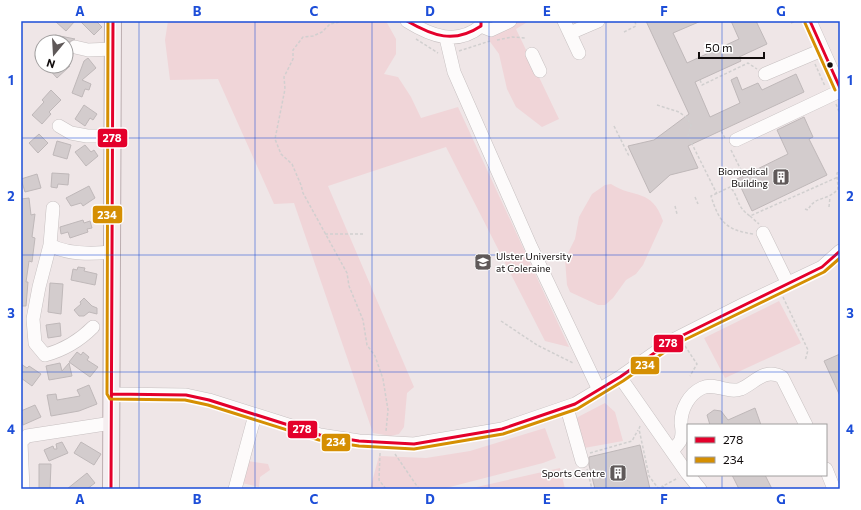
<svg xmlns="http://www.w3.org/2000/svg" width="861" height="510" font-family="Commissioner,sans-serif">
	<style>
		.green { fill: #f0d5d8 }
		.building { fill: #d3cccd; stroke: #bfb8b9 }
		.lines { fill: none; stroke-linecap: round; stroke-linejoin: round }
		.minor-casing { stroke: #c7c0c1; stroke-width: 14 }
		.major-casing { stroke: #bcaeb0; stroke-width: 18 }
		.path { stroke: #d1cfcf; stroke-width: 1.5; stroke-dasharray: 3 2; stroke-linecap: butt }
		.minor { stroke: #fdfbfb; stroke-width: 13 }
		.major { stroke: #f5eef0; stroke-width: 16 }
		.bus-1-casing { stroke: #fff; stroke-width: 6 }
		.bus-2-casing { stroke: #fff; stroke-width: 6 }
		.bus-1 { stroke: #e4002b; stroke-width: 3 }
		.bus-2 { stroke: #d58f02; stroke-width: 3 }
		.grid { fill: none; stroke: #1d4ed8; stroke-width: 1; stroke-opacity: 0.55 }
		.bus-dot { fill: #120d0d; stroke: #fff; stroke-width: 1.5 }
		.labels { text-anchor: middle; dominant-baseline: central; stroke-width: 3; stroke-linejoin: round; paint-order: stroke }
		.poi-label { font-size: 10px; fill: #120d0d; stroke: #fff; text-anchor: end }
		.line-badge { stroke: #fff; stroke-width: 1.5 }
		.badge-label { font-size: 11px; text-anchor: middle; font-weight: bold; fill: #fff }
		.neatline { fill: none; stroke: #1d4ed8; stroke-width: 1.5 }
		.grid-label { font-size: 13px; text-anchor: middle; font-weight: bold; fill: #1d4ed8 }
	</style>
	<rect width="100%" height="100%" fill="#efe6e7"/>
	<!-- green -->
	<path class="green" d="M168 21H386L396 39V54L384 74 398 77 411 97 421 118 458 107 569 347 545 341 446 147 328 186 414 387 407 393 404 427 399 434 391 436 373 433 294 203 274 204 218 79 170 80 165 40Z
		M518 21H529L516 29 559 119 542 127 516 107 507 89 499 54 488 39 490 34Z
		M611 184C634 199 652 188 663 221L643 265 636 274 626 280 613 298 605 305H598L570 292 567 285 565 259 575 239 579 217 592 194 605 185Z
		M779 301 801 343 725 378 704 338Z
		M605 403 615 412 623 441 584 448 576 418Z
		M545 428 556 458 543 463 442 489H370L379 456 426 458 470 451Z
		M248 461 268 464 270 470 260 477 259 487 242 483Z
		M560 468 565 489H468Z"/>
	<!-- building -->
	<path class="building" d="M55 21H75L66 31Z
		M80 21H96L102 27 94 35Z
		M646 21H701L673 33 687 63 739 39 731 21H756L767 44 739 57 741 61 695 82 710 117 740 103 731 80 737 77 742 90 758 83 762 90 796 74 804 92 688 146 698 168 670 175 650 193 628 146 654 140 689 114Z
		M55 35 75 39 69 42H53Z
		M88 58 96 68 82 80 91 84 89 90 85 89 82 97 72 93 84 61Z
		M46 66H70L57 78Z
		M51 90 61 100 49 112 51 114 42 124 32 115 44 102 42 100Z
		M84 105 97 114 93 120 90 118 85 126 75 119Z
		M804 117 813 137 809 139 827 175 752 211 737 179 788 154 777 130Z
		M39 134 48 143 38 153 29 143Z
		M57 141 71 145 67 159 53 155Z
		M85 145 91 152 94 150 98 156 86 166 75 152Z
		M52 173 69 174 68 185 58 184 57 188 51 187Z
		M37 174 41 188 25 192 21 179Z
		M89 186 95 198 83 206 81 203 71 206 66 198Z
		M29 198 31 215 35 214 32 237 35 238 32 262 29 261 26 282H28L26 306H21V199Z
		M83 220 84 223 90 221 92 228 87 229 88 232 70 238 68 232 61 234 60 227Z
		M78 267 85 268 84 271 97 274 95 285 71 280 73 269 77 270Z
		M50 283 63 284 61 314 48 312Z
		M84 298 92 306 97 308V314L89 312 84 316H79L74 310 81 304 80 302Z
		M60 323 61 336 48 338 46 325Z
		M77 352 81 355 83 352 89 357 87 360 98 367 90 377 69 362Z
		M840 354V396L824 361Z
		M60 363 62 371 69 363 72 376 49 380 46 366Z
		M21 364 27 368 29 366 41 374 32 386 21 378Z
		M89 385 97 404 79 411 51 416 47 395 56 394 57 400 80 396 77 390Z
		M35 405 41 417 23 425 21 411Z
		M755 408 761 425H710L707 415 714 410 721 411 728 420Z
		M62 442 68 453 49 461 44 450 53 446 54 449H57L56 444Z
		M81 442 101 454 94 465 74 453Z
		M640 445 650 489H595L589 465V457Z
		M39 464H51L50 489H39Z
		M87 473 95 483 87 489H67Z
		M732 475H765L772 489H739Z"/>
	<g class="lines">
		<!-- minor casing -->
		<g class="minor-casing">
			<path id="minor" d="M407 21C431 36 457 46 481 26V21
				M564 21 579 53
				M810 21 840 88
				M481 26 491 30 510 21
				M570 33 598 21
				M446 38 454 72 531 247 599 390
				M75 47 88 50 113 49
				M532 54 540 71
				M765 74 822 50
				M59 126 71 133 87 136H113
				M736 140 840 91
				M53 208 50 245 39 287 33 319 35 343 45 355C64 350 79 341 93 327
				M763 233 788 284
				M50 245C68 255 92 254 112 252
				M620 377 687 473 700 489
				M112 394 186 395 209 400 320 435 359 441 414 444 502 429 575 404 620 377 673 340 746 303 822 267 840 251
				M567 408 582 461
				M672 451C675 447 680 443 681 439 683 433 682 429 681 423 681 409 689 394 702 388 715 382 728 394 741 389 756 382 764 368 782 377L806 425
				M826 469 834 489
				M23 489 21 442 27 436 112 423
				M235 489 255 415"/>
		</g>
		<!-- major casing -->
		<g class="major-casing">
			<path id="major" d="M111 489 113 21"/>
		</g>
		<!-- path -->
		<path class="path" d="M344 21 330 24 322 32 313 36 303 37 293 50V59L284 77 285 89 275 139 281 154 292 164 301 185 303 193 347 273 349 286 363 320 367 345 375 356 383 379 388 410 386 431
			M791 23 796 21
			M624 32 636 26 635 21
			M416 39 438 53
			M497 40 512 37 526 38
			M459 51 490 41
			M815 64 825 86
			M700 80 702 85 748 63 757 69
			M836 104 840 114
			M657 105 679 112 687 118 691 125 688 136 717 194
			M614 126 629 156
			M721 131 725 138
			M731 150 744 176
			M695 197 698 204
			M675 206 677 214
			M829 207 830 197
			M805 209 808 210C815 195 827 202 838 189L837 173 840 171
			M750 216 759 224
			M325 234H365
			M753 234C726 230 719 222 711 196L730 187C740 197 735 206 750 216L838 177
			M783 297 808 350 805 361
			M501 321 537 345 573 363
			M685 346 697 364 690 376
			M640 426 639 429 649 476 658 488
			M380 453 379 480 386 489
			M590 453 632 441 638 430
			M395 454 419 489
			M587 469 592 489
			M657 489 663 486
			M664 489 663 486 678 478"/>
		<!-- minor -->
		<use href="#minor" class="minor"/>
		<!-- major -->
		<use href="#major" class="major"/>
		<!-- bus-1 casing -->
		<g class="bus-1-casing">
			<path id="bus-1" d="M407 21C433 36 454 44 481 26V21
				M810 21 840 88
				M112 394 186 395 209 400 320 435 359 441 414 444 502 429 575 404 620 377 673 340 822 267 840 251
				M111 489 113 21"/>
		</g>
		<!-- bus-2 casing -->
		<g class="bus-2-casing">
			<path id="bus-2" d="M108 21 107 394 110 399 185 400 208 405 319 440 359 446 414 449 503 434 577 409 623 381 676 344 824 272 840 258
				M805 23 835 90"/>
		</g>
		<!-- bus-1 -->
		<use href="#bus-1" class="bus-1"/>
		<!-- bus-2 -->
		<use href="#bus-2" class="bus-2"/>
	</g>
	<!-- grid -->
	<path class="grid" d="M139 21V489M255 21V489M372 21V489M489 21V489M606 21V489M722 21V425M21 138H840M21 255H840M21 372H840M722 475V489"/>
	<!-- icons -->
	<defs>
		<g id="building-square" transform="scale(0.9)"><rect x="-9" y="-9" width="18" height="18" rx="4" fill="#5f5959" stroke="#fff"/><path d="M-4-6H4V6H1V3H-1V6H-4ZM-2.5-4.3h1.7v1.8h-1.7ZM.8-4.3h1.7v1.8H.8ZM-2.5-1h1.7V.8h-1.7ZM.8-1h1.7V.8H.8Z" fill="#fff"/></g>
		<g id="university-square" transform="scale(0.9)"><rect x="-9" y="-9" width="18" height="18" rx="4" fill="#5f5959" stroke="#fff"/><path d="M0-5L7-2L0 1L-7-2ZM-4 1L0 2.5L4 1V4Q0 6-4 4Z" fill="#fff"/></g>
	</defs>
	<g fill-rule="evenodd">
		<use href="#building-square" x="781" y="177"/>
		<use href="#university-square" x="483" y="262"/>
		<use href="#building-square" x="618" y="473"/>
	</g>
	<!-- markers -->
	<circle class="bus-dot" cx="830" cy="65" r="3.5"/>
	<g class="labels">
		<!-- poi labels -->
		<g class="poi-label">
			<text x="768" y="171">Biomedical<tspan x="768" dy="12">Building</tspan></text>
			<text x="496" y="256" text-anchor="start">Ulster University<tspan x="496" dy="12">at Coleraine</tspan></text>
			<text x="605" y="473">Sports Centre</text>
		</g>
	</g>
	<g class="line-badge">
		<rect x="97" y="128" width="31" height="20" rx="4" fill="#e4002b"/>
		<rect x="92" y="205" width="31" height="19" rx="4" fill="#d58f02"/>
		<rect x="653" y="334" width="31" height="19" rx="4" fill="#e4002b"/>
		<rect x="630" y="356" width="30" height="19" rx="4" fill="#d58f02"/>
		<rect x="287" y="420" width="31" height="19" rx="4" fill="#e4002b"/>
		<rect x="321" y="433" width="30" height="19" rx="4" fill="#d58f02"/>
	</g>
	<g class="badge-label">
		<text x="112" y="142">278</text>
		<text x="107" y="219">234</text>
		<text x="668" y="347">278</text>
		<text x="645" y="369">234</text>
		<text x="302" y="433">278</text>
		<text x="336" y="446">234</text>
	</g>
	<!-- border -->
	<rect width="861" height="510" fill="none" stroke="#ffffff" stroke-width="44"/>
	<!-- legend -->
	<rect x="687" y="424" width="140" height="52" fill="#ffffff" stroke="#a09e9e"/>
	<rect x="695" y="437" width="20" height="6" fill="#e4002b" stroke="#a09e9e"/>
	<text x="723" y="444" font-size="12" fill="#120d0d">278</text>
	<rect x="695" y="457" width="20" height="6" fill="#d58f02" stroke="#a09e9e"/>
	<text x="723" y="464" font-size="12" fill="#120d0d">234</text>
	<!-- north arrow -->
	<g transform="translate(54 54) rotate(198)"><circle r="19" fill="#ffffff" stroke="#a09e9e"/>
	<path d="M0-3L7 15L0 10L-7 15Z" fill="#5f5959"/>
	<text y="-6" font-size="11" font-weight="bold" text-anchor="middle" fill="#120d0d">N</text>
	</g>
	<!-- scale -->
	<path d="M699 52v6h65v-6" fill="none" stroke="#120d0d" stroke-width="2"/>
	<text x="705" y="52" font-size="12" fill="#120d0d" stroke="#ffffff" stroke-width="3" paint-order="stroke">50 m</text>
	<rect x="22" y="22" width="817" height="466" class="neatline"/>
	<g class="grid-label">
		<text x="80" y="16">A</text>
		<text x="197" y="16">B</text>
		<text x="314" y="16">C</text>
		<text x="430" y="16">D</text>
		<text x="547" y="16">E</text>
		<text x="664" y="16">F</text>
		<text x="781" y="16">G</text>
		<text x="11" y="85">1</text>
		<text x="850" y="85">1</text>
		<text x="11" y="201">2</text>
		<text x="850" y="201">2</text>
		<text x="11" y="318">3</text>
		<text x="850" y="318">3</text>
		<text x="11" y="434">4</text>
		<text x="850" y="434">4</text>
		<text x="80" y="504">A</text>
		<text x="197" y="504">B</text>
		<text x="314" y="504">C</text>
		<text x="430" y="504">D</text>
		<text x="547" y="504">E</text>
		<text x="664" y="504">F</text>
		<text x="781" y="504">G</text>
	</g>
</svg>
